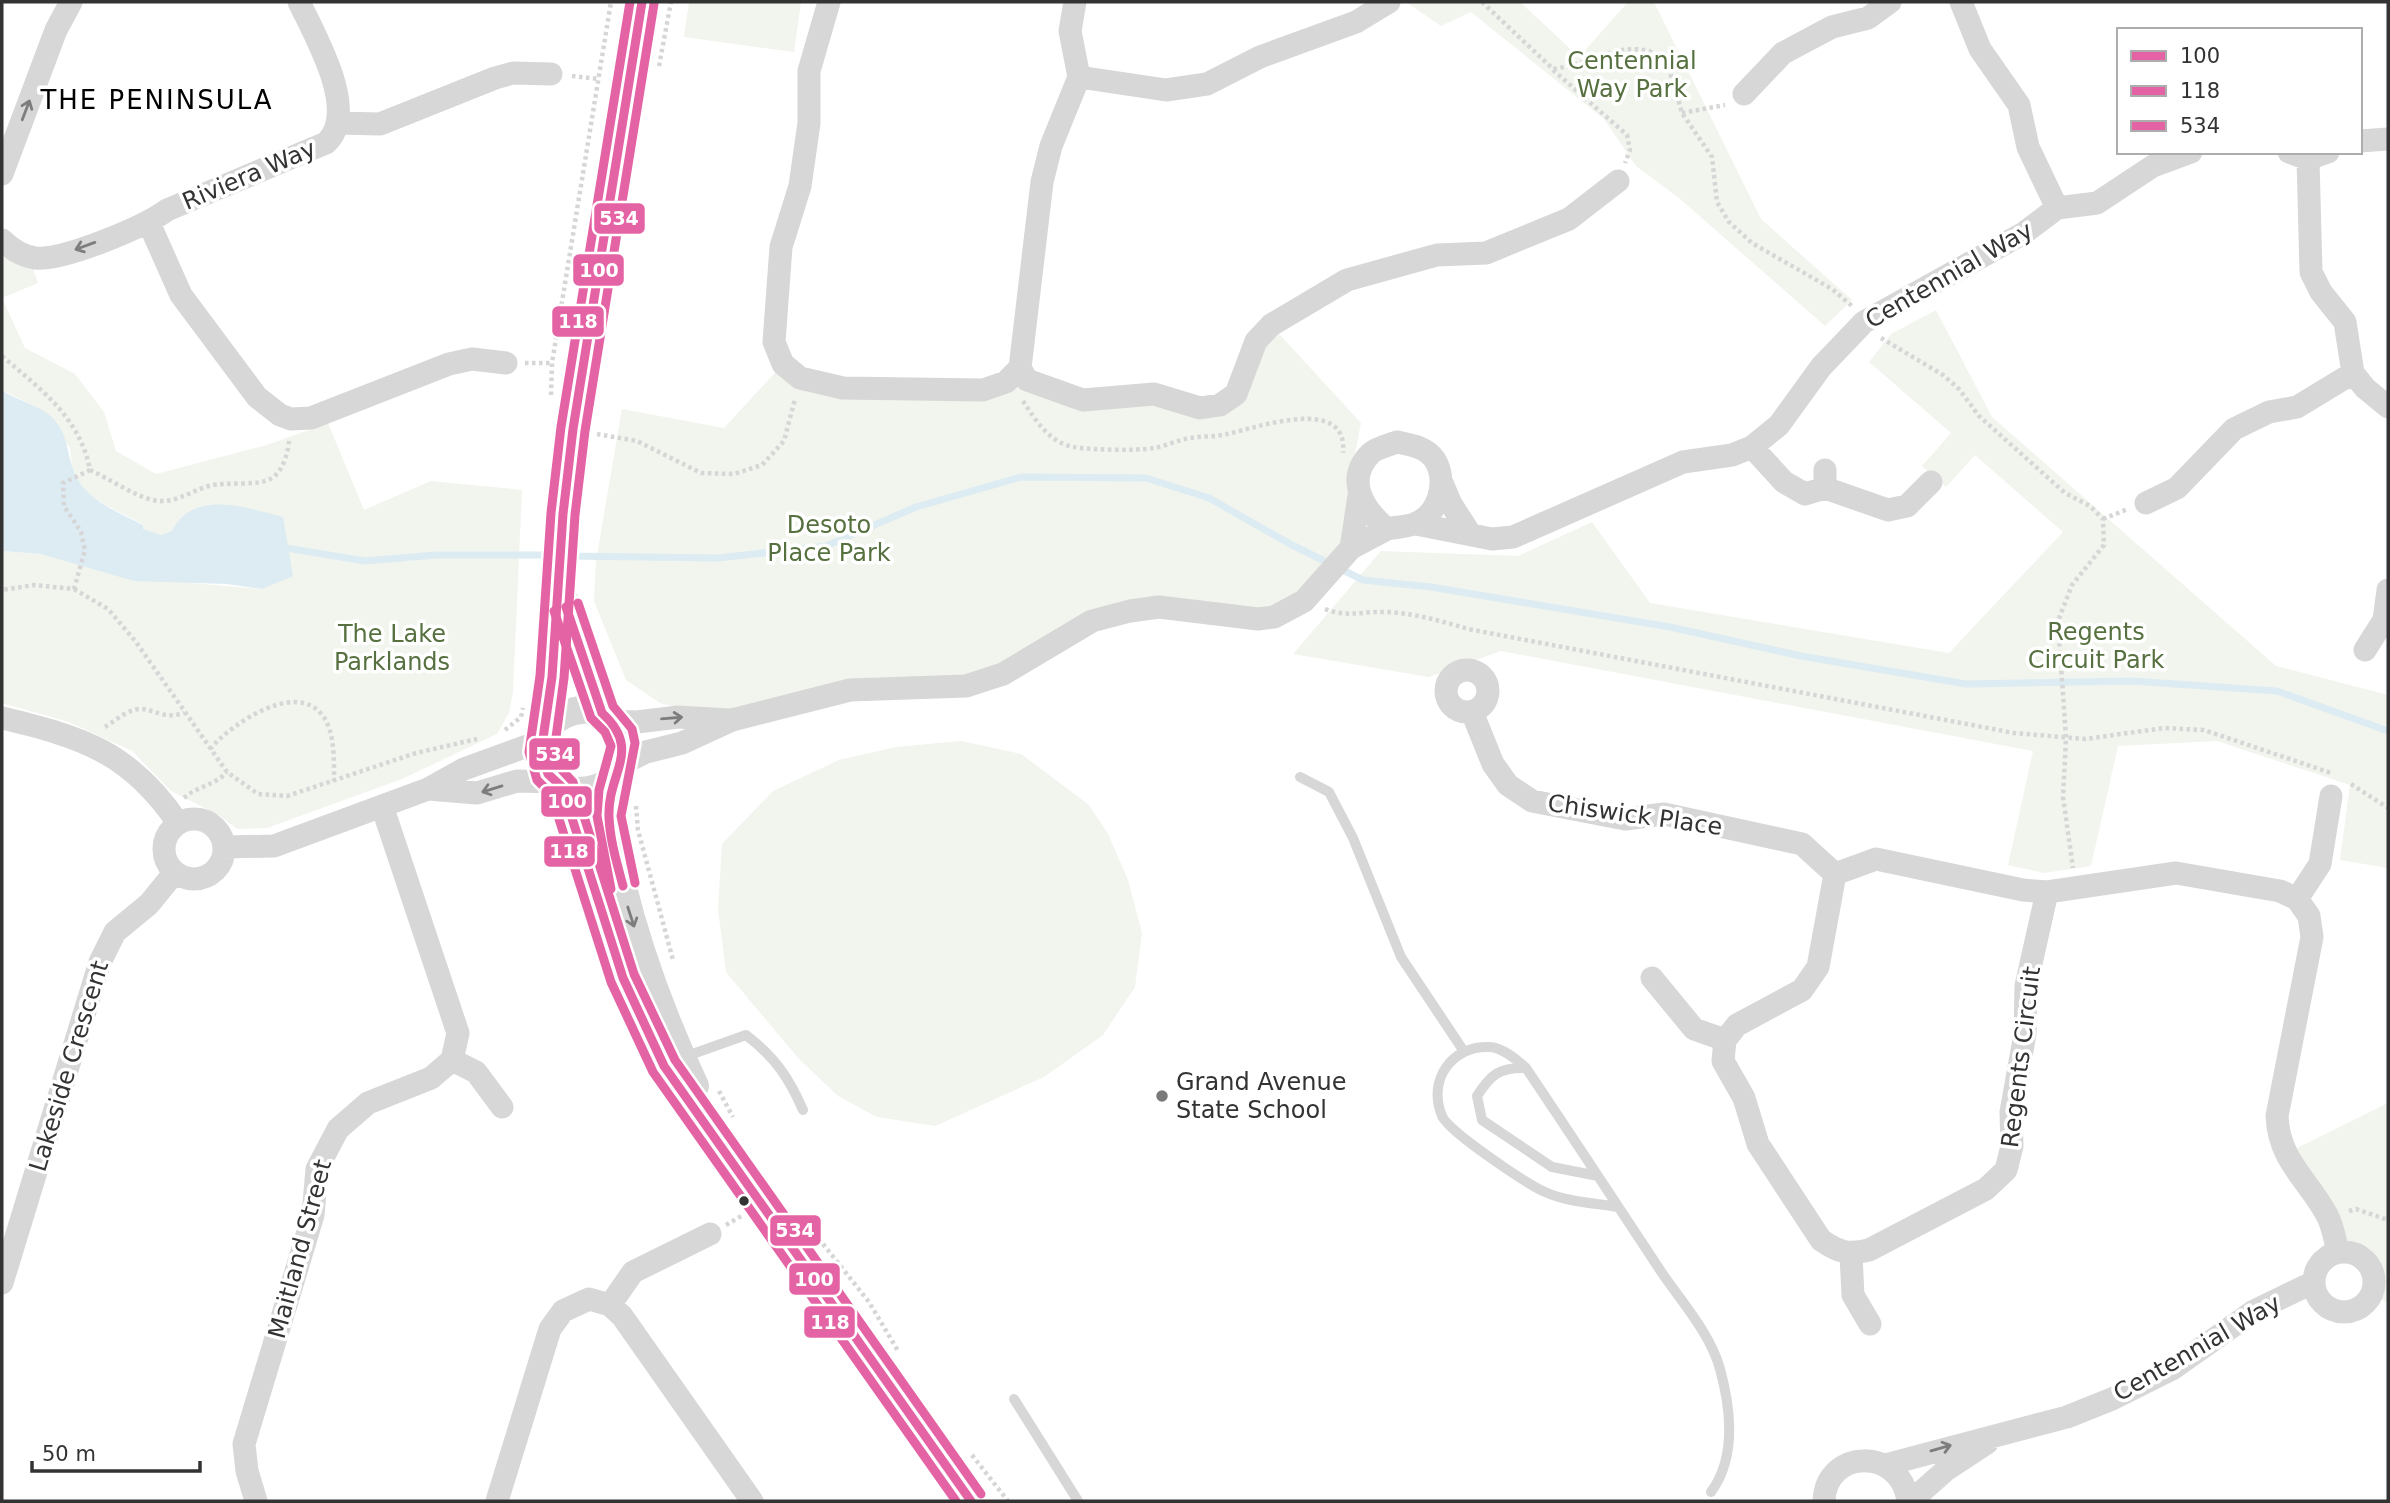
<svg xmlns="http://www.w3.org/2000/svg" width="2390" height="1503" font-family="'DejaVu Sans',sans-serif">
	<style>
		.green { fill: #f1f5ed }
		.water { fill: #ddebf3 }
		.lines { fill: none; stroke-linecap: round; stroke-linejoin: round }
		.stream { stroke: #ddebf3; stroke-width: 7 }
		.path { stroke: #d6d6d6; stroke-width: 4.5; stroke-dasharray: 3.5 3.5; stroke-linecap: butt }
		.service { stroke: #d7d7d7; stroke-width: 10 }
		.minor { stroke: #d7d7d7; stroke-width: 23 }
		.tertiary { stroke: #d7d7d7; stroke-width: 28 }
		.bus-1-casing { stroke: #fff; stroke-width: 14 }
		.bus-2-casing { stroke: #fff; stroke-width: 14 }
		.bus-3-casing { stroke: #fff; stroke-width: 14 }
		.bus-1 { stroke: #e463a4; stroke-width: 9 }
		.bus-2 { stroke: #e463a4; stroke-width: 9 }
		.bus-3 { stroke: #e463a4; stroke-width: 9 }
		.oneway { stroke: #7d7d7d }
		.poi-dot { fill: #7a7a7a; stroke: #fff; stroke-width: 2.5 }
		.bus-dot { fill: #333; stroke: #fff; stroke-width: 2.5 }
		.labels { text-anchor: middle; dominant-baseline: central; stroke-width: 7; stroke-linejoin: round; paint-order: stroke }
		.park-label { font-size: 24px; fill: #56703f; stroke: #fff }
		.street-label { font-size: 24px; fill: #333; stroke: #fff }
		.poi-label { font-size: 24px; fill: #333; stroke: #fff; text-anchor: start }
		.neighbourhood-label { font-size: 26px; letter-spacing: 2px; fill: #000; stroke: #fff }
		.line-badge { stroke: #fff; stroke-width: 2.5 }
		.badge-label { font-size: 19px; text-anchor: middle; font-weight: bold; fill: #fff }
	</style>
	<rect width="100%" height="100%" fill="#fff"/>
	<!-- green -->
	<path class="green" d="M689 2H801L794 52 684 37Z
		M1406 2H1520L1579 57 1628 2H1654L1761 219 1852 300 1825 326 1679 198 1636 166 1604 119 1471 12 1441 26Z
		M2 253 31 264 38 283 2 298 25 348 75 374 104 412 116 451 156 474 267 445 328 423 364 510 431 481 522 490 513 692 509 713 497 734 402 779 267 828 237 829 220 816 171 791 132 751 69 722 2 703V551L41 554 191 583 262 589 172 531 161 535 143 529V524L105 505 81 488 72 467 70 448 38 408 2 390Z
		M1936 310 1992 417 2276 666 2388 695V868L2340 860 2350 785 2217 741 2118 746 2091 866 2044 873 2008 865 2033 751 1501 651 1429 677 1293 654 1381 551 1518 556 1592 522 1650 603 1949 653 2063 532 1975 455 1946 487 1922 466 1951 433 1869 362 1891 334Z
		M1271 325 1361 423 1352 469 1351 548 1290 610 1130 611 1003 674 850 690 732 720 660 703 626 680 594 601 596 561 622 409 724 428 783 364 800 378 1006 382 1052 391 1220 405Z
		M961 741 1021 754 1089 805 1108 834 1128 880 1142 933 1135 987 1103 1035 1044 1077 935 1126 877 1117 838 1096 798 1058 726 972 718 909 722 844 773 791 839 760 896 747Z
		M2388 1103V1303L2371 1294 2370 1271 2353 1254 2338 1252 2285 1154Z"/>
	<!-- water -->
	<path class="water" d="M2 390C18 402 46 406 57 423 68 438 67 453 73 469 83 499 116 511 143 525V529L161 535 172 531C194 488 247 508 283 517L293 576 262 589 227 584 134 581 41 554 2 551Z"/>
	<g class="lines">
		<!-- stream -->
		<path class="stream" d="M280 547 365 561 436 555H554
			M566 556 718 558 826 546 916 507 1021 477 1146 478 1209 498 1290 544 1363 580 1431 587 1670 627 1801 656 1966 684 2132 681 2277 691 2388 731"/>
		<!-- path -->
		<path class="path" d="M1482 2 1553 69C1595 64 1627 34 1666 59L1682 113 1712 157 1717 202 1729 222 1752 243 1832 289 1852 306
			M659 66 671 2
			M1553 70 1627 135 1630 150 1625 163
			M572 76 599 79
			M1682 113 1725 105
			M1881 338 1943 375 1959 389 1979 416 2065 493 2090 506 2103 519 2104 545 2072 585 2058 621 2066 738 2063 797 2073 868
			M2 356C40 389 80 417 90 470L63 483 64 506 81 532 85 550 74 589 34 585 2 590
			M525 363H552
			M551 395 552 363 611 2
			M1023 401C1036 421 1049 442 1073 447 1092 450 1135 451 1154 448 1166 446 1178 440 1190 438 1202 436 1215 437 1227 434 1256 428 1349 394 1343 453
			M597 434 637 441 701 473 734 474 762 465 784 441 795 399
			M90 470C110 479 132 495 153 500 174 505 190 491 209 486 227 481 258 487 272 478 283 471 288 453 289 441
			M2103 519 2128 509
			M74 589 108 609 136 642 227 772 258 794 287 796 416 753 477 739
			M1325 609C1349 618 1361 611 1385 612 1414 613 1441 621 1468 629L2014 733 2085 739 2164 728 2204 730 2331 773
			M105 727C113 722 125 712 134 710 151 705 160 721 184 713
			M505 730 521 717 523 708
			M210 749C230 725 296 679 323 716 335 732 334 762 334 781
			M2351 784 2388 808
			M184 798C197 786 214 786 227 772
			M636 806 638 830 673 960
			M719 1091 733 1117
			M2349 1211 2356 1209 2388 1220
			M726 1225 743 1215
			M823 1244 869 1302 898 1351
			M972 1455 1008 1501"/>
		<!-- service -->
		<path class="service" d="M1300 777 1329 792 1353 838 1401 957 1463 1050
			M684 1057 746 1035C775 1057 789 1078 803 1110
			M1526 1068C1500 1067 1491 1074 1477 1096L1482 1120 1552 1167 1598 1176
			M1618 1207C1594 1203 1567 1202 1545 1192 1527 1184 1449 1132 1442 1116 1427 1080 1452 1045 1490 1047 1503 1048 1516 1059 1526 1068 1572 1136 1617 1205 1662 1273 1682 1302 1711 1335 1720 1369 1731 1409 1736 1458 1711 1492
			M1014 1399 1078 1501"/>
		<!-- minor -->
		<path class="minor" d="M829 2 809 71V123L800 186 781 247 774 342 783 364 800 378 843 388 983 390 1006 382 1020 368 1042 182 1051 146 1079 77 1070 31 1075 2
			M1961 2 1980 49 2019 105 2028 147 2057 208
			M1079 77 1166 90 1207 84 1260 57 1356 22 1389 2
			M1744 94 1783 53 1832 27 1868 18 1890 2
			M339 123 380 124 495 78 513 73 551 74
			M2360 141 2388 139
			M2289 152 2308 159 2328 152
			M2308 159 2311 272 2321 292 2345 322 2353 373 2365 388 2388 407
			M2 174 56 30 71 2
			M149 223 181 295 257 397 280 415 291 419 311 418 449 364 472 359 506 363
			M2 240C11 249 21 256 35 258 63 261 144 227 167 210L326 143C360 112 315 36 299 2
			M1020 368 1027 380 1083 400 1154 394 1200 408 1220 405 1236 394 1256 341 1271 325 1347 280 1437 255 1486 253 1569 219 1618 181
			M1397 442C1411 445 1426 447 1435 460 1448 482 1439 515 1414 524 1406 527 1396 527 1387 529 1364 510 1344 480 1371 453 1377 448 1389 445 1397 442Z
			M1752 447 1784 482 1805 494 1825 488V470
			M1442 483 1451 504 1469 532
			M1825 488 1888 510 1907 506 1931 482
			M2146 503 2177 488 2234 429 2269 412 2297 407 2353 373
			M1416 524 1492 539 1513 537 1683 462 1732 455 1752 447 1779 425 1821 367 1864 322 2024 233 2057 208 2097 203 2153 166 2191 152
			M1351 548 1359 496
			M2365 650 2384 620 2388 590
			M1446 691a21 21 0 1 1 42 0a21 21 0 1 1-42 0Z
			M1472 712 1493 764 1508 785 1532 801 1625 819 1664 814 1802 844 1835 874
			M2 718C82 737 130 752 178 823
			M612 721 637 722 678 717 729 720
			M622 764 646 752 682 743 732 720 850 690 966 686 1003 674 1092 621 1130 611 1159 607 1258 619 1274 617 1304 601 1351 548 1387 529
			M428 789 477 793 517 781 555 782
			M164 849a30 30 0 1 1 60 0a30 30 0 1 1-60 0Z
			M225 847 274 846 428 789 464 769 541 741
			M1835 874 1818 967 1802 990 1737 1025 1725 1040 1723 1061 1744 1098 1758 1144 1821 1240C1838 1252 1848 1255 1869 1250L1986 1189 2006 1170 2012 1146 2011 1112 2025 1034 2026 986 2047 892
			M1835 874 1876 859 2023 890 2047 892 2176 873 2280 891 2297 899 2309 916 2312 937 2277 1116C2279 1161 2307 1178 2327 1215 2333 1226 2335 1240 2338 1252
			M2297 899 2320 864 2331 796
			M1652 978 1694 1029 1725 1040
			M452 1060 476 1072 502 1107
			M2314 1282a30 30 0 1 1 60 0a30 30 0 1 1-60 0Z
			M1851 1255 1853 1295 1870 1324
			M2 1283 100 962 115 932 149 904 175 872
			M610 1305 633 1272 710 1234
			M1885 1465 2067 1417 2112 1399 2172 1369 2254 1311 2314 1282
			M256 1501 247 1471 244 1444 313 1215 317 1169 338 1129 368 1103 431 1078 452 1060 458 1033 382 806
			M497 1501 550 1329 563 1311 589 1299 610 1305 622 1316 752 1501
			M1824 1501C1826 1448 1901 1447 1908 1501
			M1911 1501 1946 1470 1987 1443"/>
		<!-- tertiary -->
		<path class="tertiary" d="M564 599 602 713
			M547 727C567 707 602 700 619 730 630 749 619 762 614 780 609 795 608 812 610 828 611 845 617 863 621 880 638 950 664 1020 695 1086
			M614 778C591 798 551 796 542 762 538 747 544 739 547 726 552 700 553 673 554 647 560 574 564 502 573 430 592 287 619 144 642 2
			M562 787 623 978 664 1066 971 1501"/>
		<!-- bus-1 casing -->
		<g class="bus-1-casing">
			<path id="bus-1" d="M642 2 573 429 563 514 552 677 541 752 548 774 562 787 623 978 664 1066 971 1501
				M566 607 602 713C643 750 607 773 609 817 610 841 617 863 623 886"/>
		</g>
		<!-- bus-2 casing -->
		<g class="bus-2-casing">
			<path id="bus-2" d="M630 2 561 427 551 513 540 676 529 752 537 780 551 794 611 982 653 1072 956 1501
				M554 611 591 718 605 732 611 746 599 790 597 816 611 889"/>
		</g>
		<!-- bus-3 casing -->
		<g class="bus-3-casing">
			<path id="bus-3" d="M654 4 585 431 575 515 564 678 554 752 559 767 573 782 634 974 675 1060 981 1494
				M578 603 613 706 632 729 635 743 621 816 635 883"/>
		</g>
		<!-- bus-1 -->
		<use href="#bus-1" class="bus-1"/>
		<!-- bus-2 -->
		<use href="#bus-2" class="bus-2"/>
		<!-- bus-3 -->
		<use href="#bus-3" class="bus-3"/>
	</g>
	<!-- one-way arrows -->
	<defs><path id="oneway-shaft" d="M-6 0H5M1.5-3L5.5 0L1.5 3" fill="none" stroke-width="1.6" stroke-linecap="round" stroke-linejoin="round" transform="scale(1.75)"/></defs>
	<g class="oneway">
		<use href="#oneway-shaft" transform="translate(26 110) rotate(-69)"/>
		<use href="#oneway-shaft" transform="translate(85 246) rotate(160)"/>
		<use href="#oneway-shaft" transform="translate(672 718) rotate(-5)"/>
		<use href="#oneway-shaft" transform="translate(492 789) rotate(163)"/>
		<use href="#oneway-shaft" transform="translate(631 917) rotate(72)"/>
		<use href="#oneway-shaft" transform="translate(1941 1448) rotate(-16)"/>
	</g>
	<!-- markers -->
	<circle class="poi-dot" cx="1162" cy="1096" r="7"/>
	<circle class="bus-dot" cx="744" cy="1201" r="6"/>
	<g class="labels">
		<!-- park labels -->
		<g class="park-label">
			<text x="1632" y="61">Centennial<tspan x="1632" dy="28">Way Park</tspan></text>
			<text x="829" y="525">Desoto<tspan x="829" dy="28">Place Park</tspan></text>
			<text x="2096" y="632">Regents<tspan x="2096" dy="28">Circuit Park</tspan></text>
			<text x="392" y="634">The Lake<tspan x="392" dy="28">Parklands</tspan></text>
		</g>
		<!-- street labels -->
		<g class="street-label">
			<text transform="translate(249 175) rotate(-23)">Riviera Way</text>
			<text transform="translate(1949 275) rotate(-30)">Centennial Way</text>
			<text transform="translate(1635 815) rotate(8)">Chiswick Place</text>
			<text transform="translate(2021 1057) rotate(-83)">Regents Circuit</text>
			<text transform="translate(69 1066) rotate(-73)">Lakeside Crescent</text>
			<text transform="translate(300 1249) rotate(-75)">Maitland Street</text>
			<text transform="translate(2197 1348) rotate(-30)">Centennial Way</text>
		</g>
		<!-- poi labels -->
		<g class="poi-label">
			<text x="1176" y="1082">Grand Avenue<tspan x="1176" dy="28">State School</tspan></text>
		</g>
		<!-- neighbourhood labels -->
		<g class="neighbourhood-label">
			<text x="157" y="100">THE PENINSULA</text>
		</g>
	</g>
	<g class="line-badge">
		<rect x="593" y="202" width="53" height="33" rx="7" fill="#e463a4"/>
		<rect x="572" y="253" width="53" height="34" rx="7" fill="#e463a4"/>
		<rect x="551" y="305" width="54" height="33" rx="7" fill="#e463a4"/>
		<rect x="528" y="737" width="53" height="34" rx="7" fill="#e463a4"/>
		<rect x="540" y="785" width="53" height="33" rx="7" fill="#e463a4"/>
		<rect x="543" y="835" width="53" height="33" rx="7" fill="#e463a4"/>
		<rect x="769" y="1214" width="53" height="33" rx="7" fill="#e463a4"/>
		<rect x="788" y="1262" width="53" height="34" rx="7" fill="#e463a4"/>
		<rect x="803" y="1305" width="53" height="34" rx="7" fill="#e463a4"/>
	</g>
	<g class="badge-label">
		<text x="619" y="225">534</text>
		<text x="599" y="277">100</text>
		<text x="578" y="328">118</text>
		<text x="555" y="761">534</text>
		<text x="567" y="808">100</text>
		<text x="569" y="858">118</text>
		<text x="795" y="1237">534</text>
		<text x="814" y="1286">100</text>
		<text x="830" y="1329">118</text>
	</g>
	<!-- border -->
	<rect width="2390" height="1503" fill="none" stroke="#333333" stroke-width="7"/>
	<!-- legend -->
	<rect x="2117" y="28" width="245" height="126" fill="#ffffff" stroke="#adadad" stroke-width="2"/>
	<rect x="2131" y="51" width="35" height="10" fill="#e463a4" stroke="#adadad" stroke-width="2"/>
	<text x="2180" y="63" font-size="21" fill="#333333">100</text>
	<rect x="2131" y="86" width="35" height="10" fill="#e463a4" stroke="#adadad" stroke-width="2"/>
	<text x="2180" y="98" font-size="21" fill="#333333">118</text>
	<rect x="2131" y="121" width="35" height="10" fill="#e463a4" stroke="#adadad" stroke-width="2"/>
	<text x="2180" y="133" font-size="21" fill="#333333">534</text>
	<!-- scale -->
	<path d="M32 1461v10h168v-10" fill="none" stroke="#333333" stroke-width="3.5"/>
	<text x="42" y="1461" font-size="21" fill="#333333" stroke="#ffffff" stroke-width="5" paint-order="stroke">50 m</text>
</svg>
